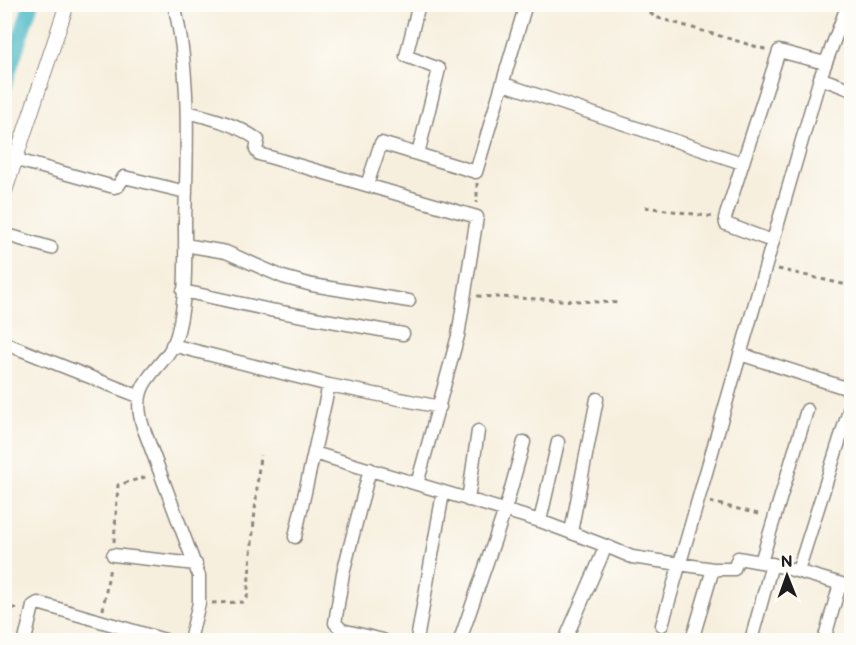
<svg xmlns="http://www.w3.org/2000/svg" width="856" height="645" font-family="'Balsamiq Sans',sans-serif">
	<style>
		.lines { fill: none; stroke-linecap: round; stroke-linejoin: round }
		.canal { stroke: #4dbac7; stroke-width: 15 }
		.minor-casing { stroke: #8a867d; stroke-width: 15 }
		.tertiary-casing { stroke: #8a867d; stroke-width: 16 }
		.path { stroke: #8a867d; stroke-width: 3; stroke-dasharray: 4.5 4.5; stroke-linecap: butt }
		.minor { stroke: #fff; stroke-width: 12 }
		.tertiary { stroke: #fff; stroke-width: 14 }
	</style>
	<rect width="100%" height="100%" fill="#fdfcf7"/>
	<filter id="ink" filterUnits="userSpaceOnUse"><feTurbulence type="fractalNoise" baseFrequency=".0167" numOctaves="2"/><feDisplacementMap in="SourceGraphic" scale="12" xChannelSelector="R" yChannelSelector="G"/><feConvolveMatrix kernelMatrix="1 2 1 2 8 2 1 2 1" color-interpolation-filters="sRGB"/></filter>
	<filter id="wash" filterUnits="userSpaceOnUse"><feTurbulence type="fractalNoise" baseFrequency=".008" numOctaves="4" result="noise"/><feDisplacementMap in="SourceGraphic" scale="24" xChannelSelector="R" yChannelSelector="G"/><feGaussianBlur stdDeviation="1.35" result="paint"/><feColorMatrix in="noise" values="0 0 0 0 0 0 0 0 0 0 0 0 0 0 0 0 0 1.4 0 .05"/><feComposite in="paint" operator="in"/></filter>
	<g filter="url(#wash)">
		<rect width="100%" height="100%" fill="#f7efde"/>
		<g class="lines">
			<!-- canal -->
			<path class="canal" d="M4 87 31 4"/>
		</g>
	</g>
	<g filter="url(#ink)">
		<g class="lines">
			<!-- minor casing -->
			<g class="minor-casing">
				<path id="minor" d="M174 4C191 75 187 149 185 222 185 257 187 296 178 331 169 372 126 374 143 427L199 576V603L190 640
					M820 78 852 90
					M504 84 742 163
					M187 112C211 118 237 124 258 140L256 150 259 154 477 217 458 336 417 484
					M418 154 439 69 406 56 419 4
					M17 160 114 187 118 186 124 177 186 192
					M367 185 381 143 476 172 526 4
					M4 234 51 248
					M772 241 726 224 725 218 779 51 825 63
					M185 245 226 252 283 277 312 285 409 301
					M183 291 270 310 403 334
					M4 343 138 396
					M172 345 329 385
					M740 354 852 390
					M314 453 540 521 606 546 565 640
					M370 469 343 573 335 623 342 630 383 640
					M468 500 478 431
					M540 521 558 442
					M571 532 597 399
					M295 537 329 385 440 407
					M606 546 632 557 713 569
					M113 555 196 564
					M761 562 807 410
					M798 571 852 401
					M662 625 820 78 848 4
					M25 640 33 606 38 603 165 640
					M417 640 443 493
					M460 640 505 510 524 442
					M692 640 713 569H734L738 558 772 564 852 587
					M751 640 772 564
					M824 640 840 584"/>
			</g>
			<!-- tertiary casing -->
			<g class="tertiary-casing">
				<path id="tertiary" d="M4 194 67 4"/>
			</g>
			<!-- path -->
			<path class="path" d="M651 4 650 13 655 17 768 50
				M477 183V203
				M645 207 714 217
				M778 269 851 286
				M477 296 620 303
				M710 502 762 515
				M114 542 118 485 149 476
				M212 603 243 602 247 598 260 455
				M4 606 19 609
				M103 610 110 566"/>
			<!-- minor -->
			<use href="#minor" class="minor"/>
			<!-- tertiary -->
			<use href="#tertiary" class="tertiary"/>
		</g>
	</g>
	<!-- margin -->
	<rect width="856" height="645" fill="none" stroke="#fdfcf7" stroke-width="24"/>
	<!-- north arrow -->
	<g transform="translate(787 576) rotate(359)" stroke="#fdfcf7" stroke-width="4.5" paint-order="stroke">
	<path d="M0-4.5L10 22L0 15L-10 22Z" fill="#1c1c1c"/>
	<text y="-9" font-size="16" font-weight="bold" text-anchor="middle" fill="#1c1c1c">N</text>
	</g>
</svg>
